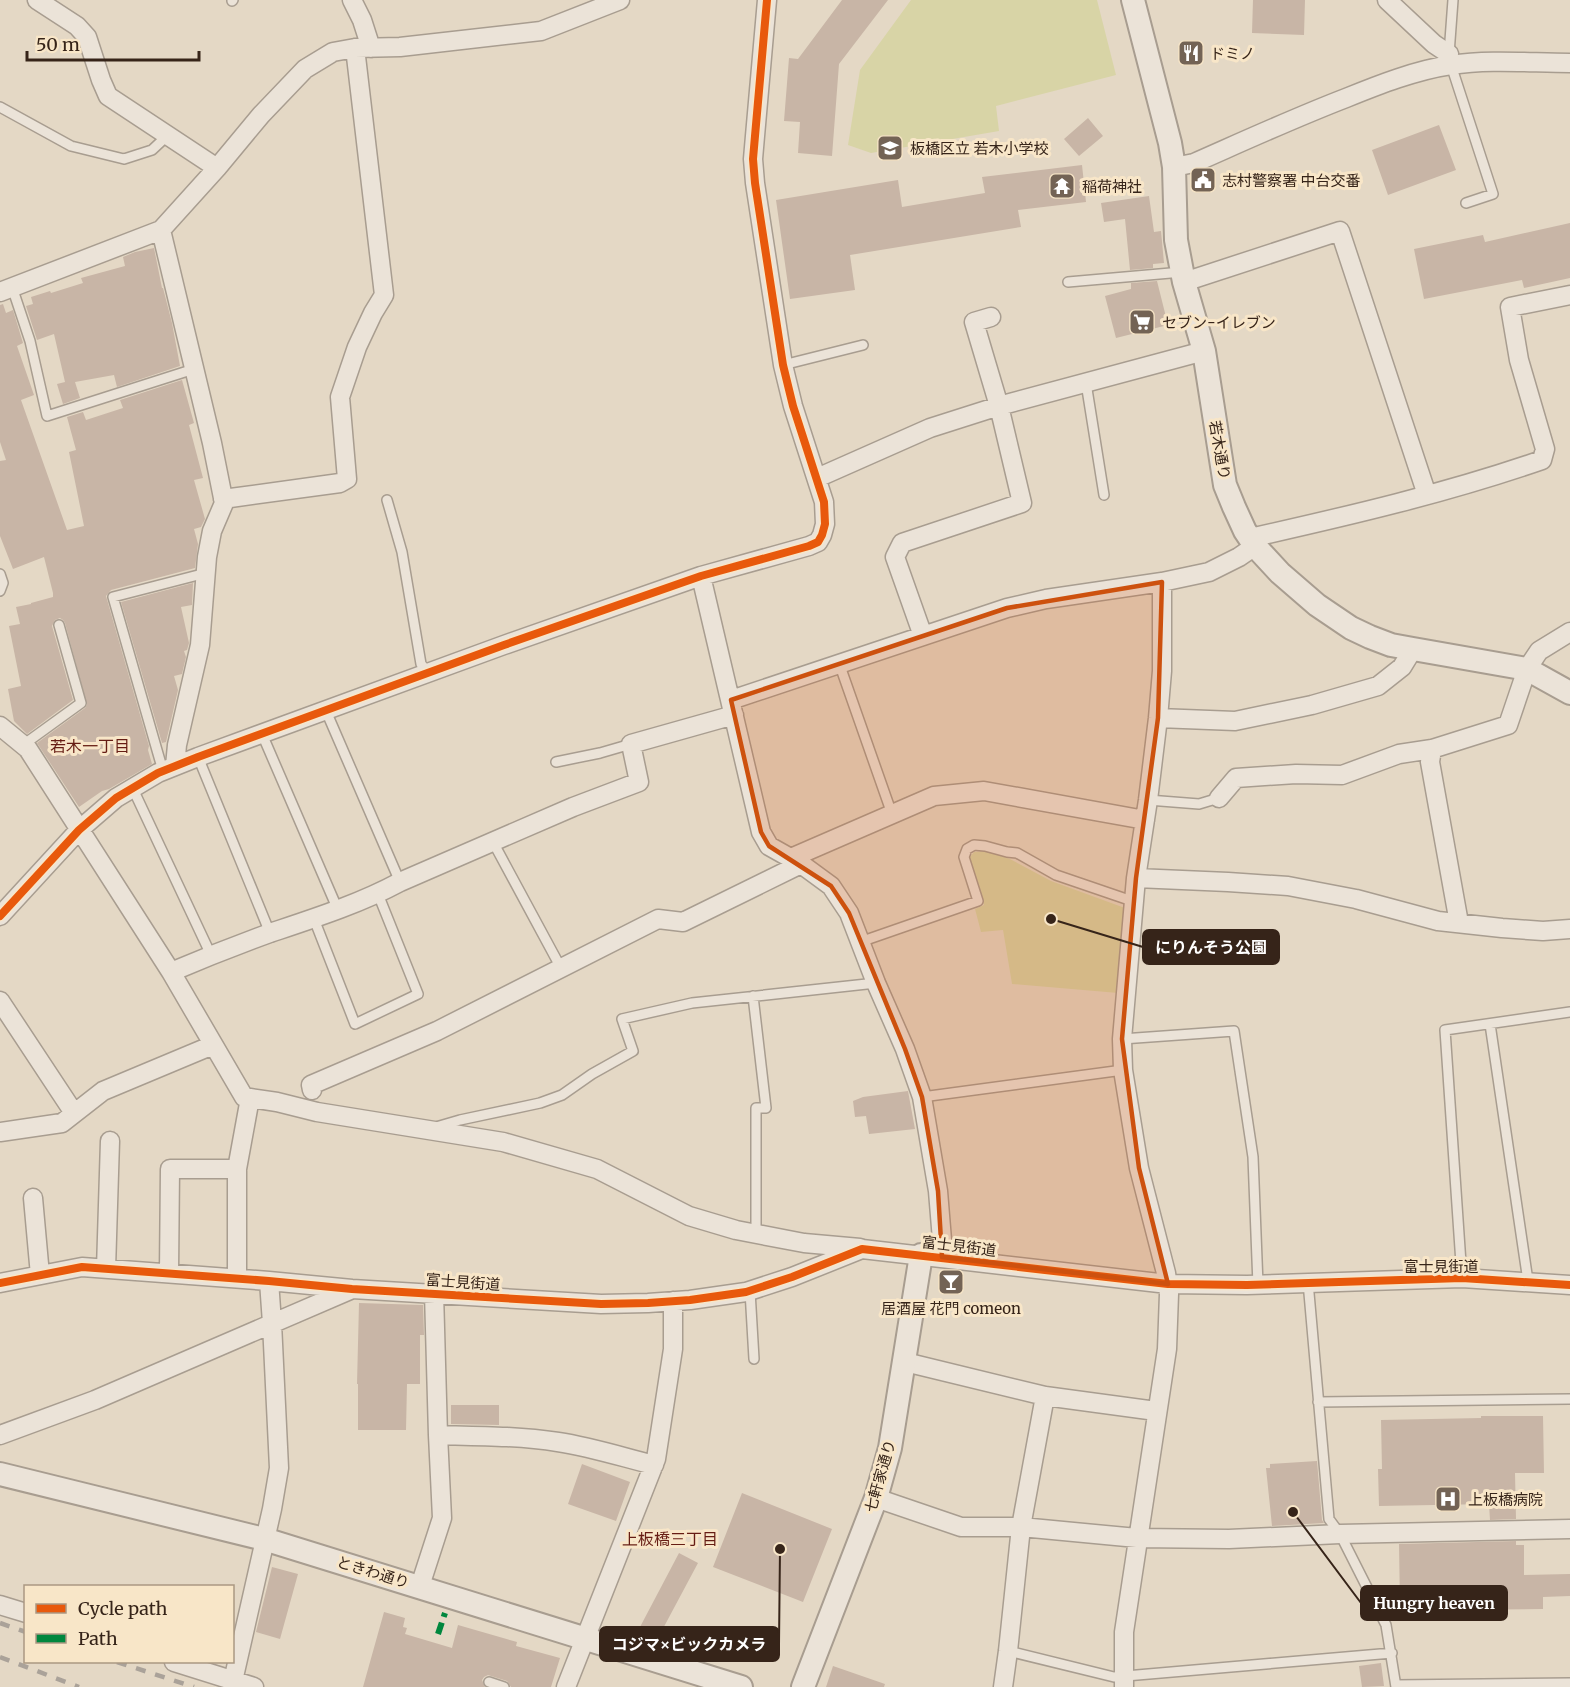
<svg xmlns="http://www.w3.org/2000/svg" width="1570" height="1687" font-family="Merriweather,'Noto Sans JP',serif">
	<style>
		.green { fill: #d8d4a6 }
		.building { fill: #c8b5a6 }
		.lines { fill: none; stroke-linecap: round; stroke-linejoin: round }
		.service-casing { stroke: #a89d90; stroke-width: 12 }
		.minor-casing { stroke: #a89d90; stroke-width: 21 }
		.tertiary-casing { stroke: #a89d90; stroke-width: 26 }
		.service { stroke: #ebe3d8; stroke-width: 9 }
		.minor { stroke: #ebe3d8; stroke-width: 18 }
		.tertiary { stroke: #ebe3d8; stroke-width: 22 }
		.rail { stroke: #aaa299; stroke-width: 4.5; stroke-dasharray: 10 10; stroke-linecap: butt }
		.quiet { stroke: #00873e; stroke-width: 6; stroke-dasharray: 12 6; stroke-linecap: butt }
		.cycleway-casing { stroke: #f8e6c8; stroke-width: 11 }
		.cycleway { stroke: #e8590c; stroke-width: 8 }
		.marked { fill: #cd510e; fill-opacity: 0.2; stroke: #cd510e; stroke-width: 4.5; stroke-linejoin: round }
		.labels { text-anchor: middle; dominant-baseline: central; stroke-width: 6; stroke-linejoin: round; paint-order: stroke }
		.poi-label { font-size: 15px; fill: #362419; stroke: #f8e6c8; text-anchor: start }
		.street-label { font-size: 15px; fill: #362419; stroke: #f8e6c8 }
		.neighbourhood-label { font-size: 16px; fill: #661d14; stroke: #f8e6c8 }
		.leader { fill: none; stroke: #362419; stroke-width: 2 }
		.callout-dot { fill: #362419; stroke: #f8e6c8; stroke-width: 2 }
		.callout { fill: #362419; stroke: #362419; stroke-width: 2 }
		.callout-label { font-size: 16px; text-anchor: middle; font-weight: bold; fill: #fff }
	</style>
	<rect width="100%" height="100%" fill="#e4d8c5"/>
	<!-- green -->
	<path class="green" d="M911 0H1097L1116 75 996 106 999 131 871 153 848 145 860 70Z
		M985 851 1010 859 1051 881 1125 908 1118 993 1012 984 1003 930 981 932 975 909 984 905 969 858 974 852Z"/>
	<!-- building -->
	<path class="building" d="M842 0H888L839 64 832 156 798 153 800 122 784 121 789 58 798 59Z
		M1253 0H1305L1304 35 1252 33Z
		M1088 118 1103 136 1079 156 1064 139Z
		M1439 125 1456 170 1388 195 1372 150Z
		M1082 165 1086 202 1018 210 1021 227 850 255 855 290 790 299 776 200 898 180 902 207 985 193 982 177Z
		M1149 196 1154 232 1161 231 1164 263 1153 264V268L1130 270 1125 219 1104 222 1101 203Z
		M1570 223V278L1524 288 1522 280 1424 299 1414 249 1483 235 1485 242Z
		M154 248 162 288H163L172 323 180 366 117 387 114 375 75 382 80 398 63 404 57 384 65 382 54 334 37 340 26 306 33 304 31 297 50 291 51 293 83 283 81 278 125 266 123 257 135 252Z
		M1157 281 1168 325 1116 338 1105 296 1131 289V283Z
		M3 304 6 313 13 310 23 343 17 346 34 395 21 400 67 530 84 526 69 452 76 450 67 417 83 412 86 420 123 408 120 400 182 380 194 423 189 425 203 478 194 480 205 519 201 527 194 529 198 544 195 568 111 590 106 596 149 746 148 750 152 764 109 789 102 791 79 807 37 743 85 708 87 705 65 623 63 620 60 618 55 620 52 626 73 700 27 734 14 721 8 689 21 686 9 626 20 624 16 607 31 604V603L53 597V593L44 557 13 569 0 536V461L6 460 0 442V305Z
		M193 583 192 605 181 607 189 643 187 650 184 651 186 657 182 674 174 676 178 690 166 742 162 743 121 602Z
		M908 1091 915 1129 869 1134 866 1116 855 1117 853 1101 863 1097Z
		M359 1303 423 1305 424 1335H420V1384H407L406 1430H358V1384H357Z
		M451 1405H499V1425L451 1424Z
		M1481 1416H1543L1544 1473H1515L1516 1519 1490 1520 1489 1504 1379 1506 1378 1469H1382L1381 1420 1481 1418Z
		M1317 1461 1322 1520 1324 1523 1272 1526 1266 1468H1270V1464Z
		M582 1464 630 1482 616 1521 568 1504Z
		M742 1493 832 1529 803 1602 713 1567Z
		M1516 1541V1545H1524V1575L1570 1574V1596L1543 1597V1609L1436 1610V1605H1400L1399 1544Z
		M679 1553 698 1563 659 1636 640 1627Z
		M272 1567 298 1574 280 1639 256 1632Z
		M384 1612 405 1618 403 1627 407 1628 405 1634 452 1648 458 1625 517 1642 516 1646 560 1658 551 1687H511L507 1681 488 1675 484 1677 482 1680 485 1687H363Z
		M1381 1663 1384 1686 1362 1687 1359 1666Z
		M833 1666 885 1684 884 1687H826Z"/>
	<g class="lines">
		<!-- service casing -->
		<g class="service-casing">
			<path id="service" d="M1453 0 1449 54 1451 65 1493 194 1466 203
				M232 1 233 0
				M0 107 71 146 124 159 152 150 168 135
				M1068 282 1182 272
				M12 287 30 341 47 416 194 369
				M783 365 863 345
				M1086 383 1104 495
				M387 500 402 552 421 664 428 672
				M0 574 3 583 0 591
				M839 663 892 814
				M326 711 400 882
				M262 734 338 910
				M23 745 81 703 59 625
				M198 757 270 933
				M556 762 600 753 631 744
				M163 771 113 597 206 573
				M133 789 211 955
				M1148 800 1199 804 1219 798
				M493 842 561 968
				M314 919 355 1024 418 994 378 894
				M860 942 978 901 964 857 967 849 974 845 985 846 1007 852 1017 853 1056 875 1135 902
				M753 996 766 1108H756V1234
				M1490 1024 1528 1281
				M1122 1039 1234 1031 1253 1157 1258 1285
				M922 1097 1123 1070
				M436 1127 460 1120 540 1103 562 1095 592 1074 633 1051 622 1019 692 1003 876 983
				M1462 1278 1445 1030 1570 1012
				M1308 1282 1329 1519 1340 1534 1386 1625 1396 1687
				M750 1291 754 1359
				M1318 1402 1570 1399
				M1008 1651 1114 1677 1392 1653
				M489 1682 504 1687
				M1396 1685 1570 1683"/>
		</g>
		<!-- minor casing -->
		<g class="minor-casing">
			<path id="minor" d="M37 0 77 26 87 37 101 80 108 96 217 168
				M352 0 362 20 371 48
				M1387 0 1434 44 1449 54
				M1174 167 1194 163C1244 141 1294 118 1346 98 1378 85 1416 70 1451 65 1490 59 1531 63 1570 63
				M161 230 212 443 224 503 212 531 207 557 200 645 177 745 175 766
				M1184 282 1340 231 1427 495
				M0 292 161 230 217 168 261 115 305 69 333 52 355 48 400 47 541 31 620 0
				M817 478 930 428 999 406 1204 351
				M223 499 340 483 347 479 340 397 357 347 373 313 384 295 355 48
				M1250 538C1348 516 1447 493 1542 460L1545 449 1519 360 1510 307 1570 295
				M701 576 761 832 769 846 801 864 831 886 849 913 876 983 905 1049 922 1097 938 1191 942 1240V1257
				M923 636 895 557 902 543 1022 503 999 406 974 322 991 317
				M731 700 1007 608 1046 599 1162 582 1209 572 1239 557 1255 546
				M1158 718 1235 721 1312 705 1378 686 1402 667 1413 649
				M0 726 28 749 171 972 244 1097 277 1102 317 1112 503 1142 597 1169 689 1216 736 1230 804 1243 860 1248
				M1219 798 1236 778 1296 774 1342 775 1399 754 1432 749
				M791 858 934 796 984 791 1145 820
				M1136 878 1228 882 1288 886 1356 899 1438 921 1502 928 1543 931 1570 929
				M0 916 79 830 116 798 158 773 198 757 504 645 701 576 809 546 818 542 822 535 825 524 824 502 793 406 783 365 755 183 753 159 755 136 767 0
				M1459 923 1430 762 1432 749 1508 725 1527 669 1539 651 1570 632
				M171 972C204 958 237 945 270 933 315 918 359 904 400 882L573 807 639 782 631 744 734 715
				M0 1001 74 1113
				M312 1090 311 1085 437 1031 658 919 683 922 801 864
				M0 1132 62 1123 103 1091 213 1045
				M33 1198 40 1275
				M106 1269 110 1141
				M169 1273 170 1169H237
				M237 1278V1169L250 1098
				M0 1283 82 1267 269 1281 352 1289 601 1304 648 1303 690 1300 746 1292 792 1277 862 1249 1168 1284 1247 1285 1462 1278 1570 1285
				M905 1362 1045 1396 1156 1411
				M0 1435 95 1400 350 1290
				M438 1435C478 1436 519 1436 558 1442 591 1447 622 1457 654 1465
				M876 1498 961 1527H1021L1137 1538 1229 1539 1340 1534 1570 1529
				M420 1586 442 1518 438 1435 434 1293
				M0 1605 26 1613
				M174 1662 254 1687
				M233 1681 272 1509 279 1468 272 1323 269 1281
				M566 1687 656 1459 673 1349V1301
				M1003 1687 1008 1651 1021 1527 1045 1396
				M1124 1687V1632L1167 1349 1169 1294 1166 1273 1139 1168 1123 1070 1122 1039 1136 878 1148 800 1158 718 1162 671V582"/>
		</g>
		<!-- tertiary casing -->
		<g class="tertiary-casing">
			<path id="tertiary" d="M1133 0 1170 143 1174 167 1176 240 1184 282 1204 351 1225 485 1234 507 1245 531 1255 546 1280 573 1317 605 1351 628 1370 637 1391 645 1413 649 1527 669 1570 693
				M0 1474 264 1539 741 1687
				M803 1687 876 1498 890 1448 921 1255"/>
		</g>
		<!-- service -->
		<use href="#service" class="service"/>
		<!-- minor -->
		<use href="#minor" class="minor"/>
		<!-- tertiary -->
		<use href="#tertiary" class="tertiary"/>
		<!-- rail -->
		<path class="rail" d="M0 1623 26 1632
			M0 1657 79 1687
			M117 1662 194 1687"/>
		<!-- quiet -->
		<path class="quiet" d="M438 1634 445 1613"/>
		<!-- cycleway casing -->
		<g class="cycleway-casing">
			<path id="cycleway" d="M0 916 79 830 116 798 158 773 198 757 504 645 701 576 809 546 818 542 822 535 825 524 824 502 793 406 783 365 755 183 753 159 755 136 767 0
				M0 1283 82 1267 269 1281 352 1289 601 1304 648 1303 690 1300 746 1292 792 1277 862 1249 1168 1284 1247 1285 1462 1278 1570 1285"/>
		</g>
		<!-- cycleway -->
		<use href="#cycleway" class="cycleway"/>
	</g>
	<!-- marked area -->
	<path class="marked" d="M1162 582 1158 718 1136 878 1122 1039 1139 1168 1168 1284 942 1257 938 1191 922 1097 905 1049 849 913 831 886 769 846 761 832 731 700 1007 608Z"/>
	<!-- icons -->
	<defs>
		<g id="restaurant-square" transform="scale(1.35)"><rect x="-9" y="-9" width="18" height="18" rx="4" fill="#736355" stroke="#f8e6c8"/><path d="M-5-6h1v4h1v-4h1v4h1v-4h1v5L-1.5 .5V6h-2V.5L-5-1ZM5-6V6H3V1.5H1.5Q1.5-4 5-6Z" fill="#fff"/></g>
		<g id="school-square" transform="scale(1.35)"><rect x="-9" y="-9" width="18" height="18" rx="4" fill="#736355" stroke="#f8e6c8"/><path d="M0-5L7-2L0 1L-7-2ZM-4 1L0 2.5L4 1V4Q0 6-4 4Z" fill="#fff"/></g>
		<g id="civic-square" transform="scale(1.35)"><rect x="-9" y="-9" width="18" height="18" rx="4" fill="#736355" stroke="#f8e6c8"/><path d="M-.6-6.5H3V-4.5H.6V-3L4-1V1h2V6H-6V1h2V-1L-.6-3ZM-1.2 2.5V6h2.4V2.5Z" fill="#fff"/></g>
		<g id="temple-square" transform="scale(1.35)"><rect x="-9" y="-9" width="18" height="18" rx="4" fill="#736355" stroke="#f8e6c8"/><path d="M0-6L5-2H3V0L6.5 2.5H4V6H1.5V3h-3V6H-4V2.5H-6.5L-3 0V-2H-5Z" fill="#fff"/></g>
		<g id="supermarket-square" transform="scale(1.35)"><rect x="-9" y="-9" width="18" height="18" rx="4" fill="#736355" stroke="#f8e6c8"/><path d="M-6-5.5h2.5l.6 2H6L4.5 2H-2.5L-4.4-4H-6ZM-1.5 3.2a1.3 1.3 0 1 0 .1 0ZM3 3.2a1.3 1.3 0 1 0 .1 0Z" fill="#fff"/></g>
		<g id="bar-square" transform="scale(1.35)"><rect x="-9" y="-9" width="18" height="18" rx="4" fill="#736355" stroke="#f8e6c8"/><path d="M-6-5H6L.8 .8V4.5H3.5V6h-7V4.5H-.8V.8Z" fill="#fff"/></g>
		<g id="hospital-square" transform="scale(1.35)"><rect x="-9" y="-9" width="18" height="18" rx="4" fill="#736355" stroke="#f8e6c8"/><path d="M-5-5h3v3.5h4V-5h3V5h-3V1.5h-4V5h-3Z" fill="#fff"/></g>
	</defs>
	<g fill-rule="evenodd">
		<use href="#restaurant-square" x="1191" y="53"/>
		<use href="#school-square" x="890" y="148"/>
		<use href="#civic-square" x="1203" y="180"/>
		<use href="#temple-square" x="1062" y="186"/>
		<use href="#supermarket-square" x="1142" y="322"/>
		<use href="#bar-square" x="951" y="1282"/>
		<use href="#hospital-square" x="1448" y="1499"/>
	</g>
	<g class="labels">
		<!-- poi labels -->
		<g class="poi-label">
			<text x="1210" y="53">ドミノ</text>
			<text x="910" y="148">板橋区立 若木小学校</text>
			<text x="1222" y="180">志村警察署 中台交番</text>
			<text x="1082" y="186">稲荷神社</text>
			<text x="1162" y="322">セブン-イレブン</text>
			<text x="951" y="1308" text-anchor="middle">居酒屋 花門 comeon</text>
			<text x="1468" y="1499">上板橋病院</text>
		</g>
		<!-- street labels -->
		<g class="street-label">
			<text transform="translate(1220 450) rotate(80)">若木通り</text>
			<text transform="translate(959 1246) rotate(7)">富士見街道</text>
			<text x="1441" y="1266">富士見街道</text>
			<text transform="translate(463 1282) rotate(4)">富士見街道</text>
			<text transform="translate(880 1476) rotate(-74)">七軒家通り</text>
			<text transform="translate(373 1572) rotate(17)">ときわ通り</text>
		</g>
		<!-- neighbourhood labels -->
		<g class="neighbourhood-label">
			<text x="90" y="746">若木一丁目</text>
			<text x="670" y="1539">上板橋三丁目</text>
		</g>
	</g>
	<!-- callouts -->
	<path class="leader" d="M1051 919L1143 947M1293 1512L1361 1603M780 1549L779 1644"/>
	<g class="callout-dot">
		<circle cx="1051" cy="919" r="6"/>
		<circle cx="1293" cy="1512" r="6"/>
		<circle cx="780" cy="1549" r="6"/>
	</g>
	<g class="callout">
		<rect x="1143" y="930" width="136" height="34" rx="6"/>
		<rect x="1361" y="1586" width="146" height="34" rx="6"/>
		<rect x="600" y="1627" width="179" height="34" rx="6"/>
	</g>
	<g class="callout-label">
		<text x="1211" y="953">にりんそう公園</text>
		<text x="1434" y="1609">Hungry heaven</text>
		<text x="689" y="1650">コジマ×ビックカメラ</text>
	</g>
	<!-- legend -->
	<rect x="24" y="1585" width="210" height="78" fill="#f8e6c8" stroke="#aa9882" stroke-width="1.5"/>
	<rect x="36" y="1604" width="30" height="9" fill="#e8590c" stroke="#aa9882" stroke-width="1.5"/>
	<text x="78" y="1615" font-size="18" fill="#362419">Cycle path</text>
	<rect x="36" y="1634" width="30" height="9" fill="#00873e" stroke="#aa9882" stroke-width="1.5"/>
	<text x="78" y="1645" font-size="18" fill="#362419">Path</text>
	<!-- scale -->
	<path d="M27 51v9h172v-9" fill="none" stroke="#362419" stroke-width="3"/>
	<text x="36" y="51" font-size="18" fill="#362419" stroke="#f8e6c8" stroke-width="4.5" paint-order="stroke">50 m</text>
</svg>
